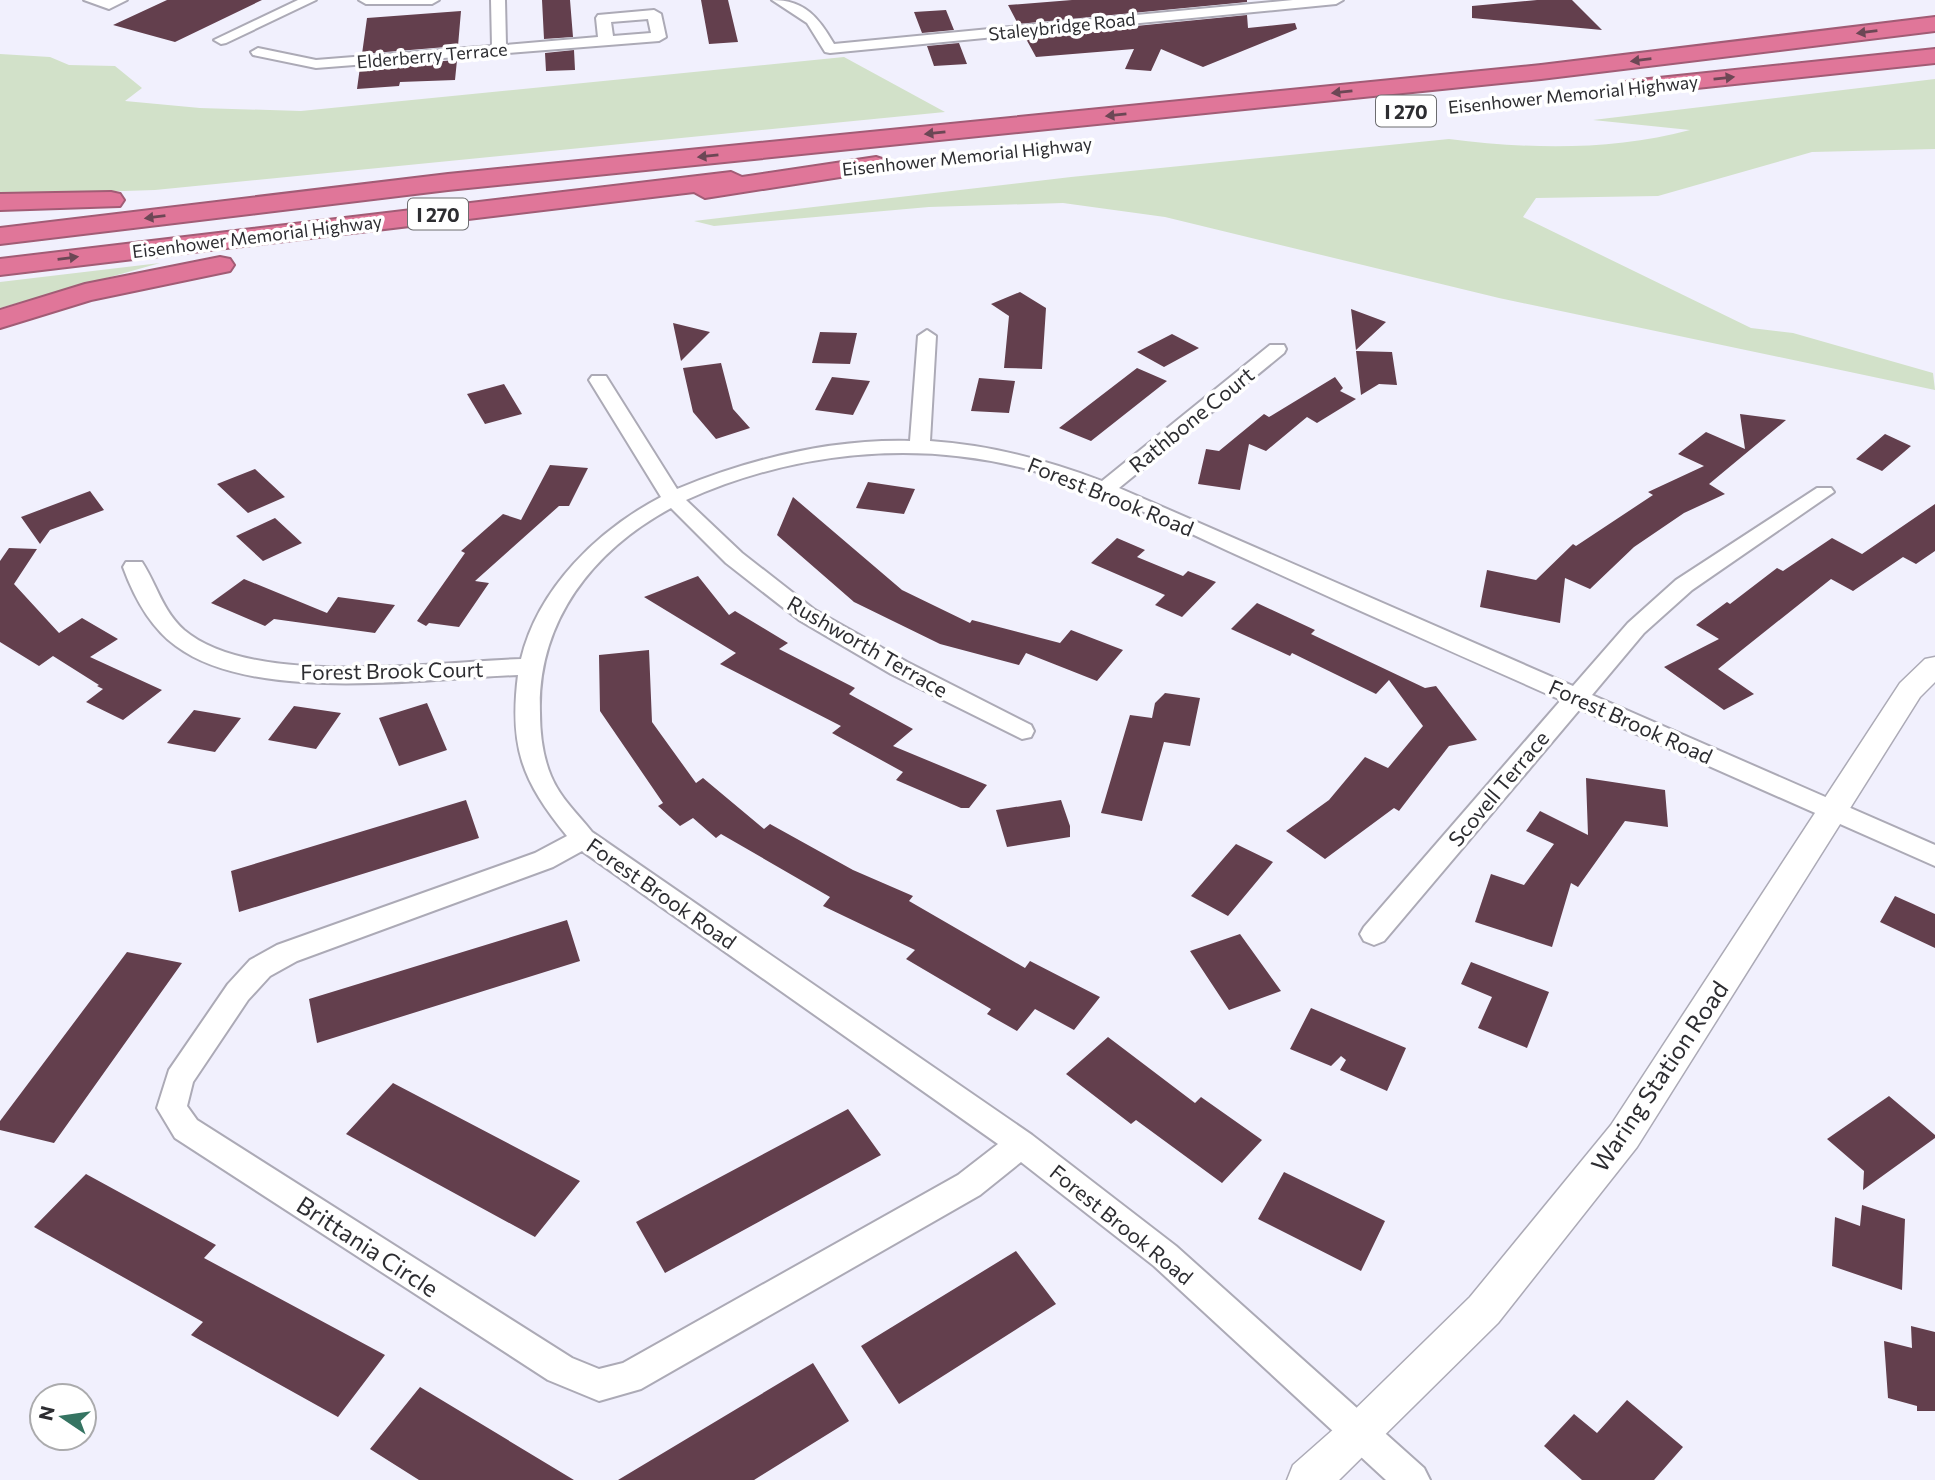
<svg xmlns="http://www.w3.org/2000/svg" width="1935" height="1480" font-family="Commissioner,sans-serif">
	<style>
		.green { fill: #d2e1c9 }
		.building { fill: #633f4d }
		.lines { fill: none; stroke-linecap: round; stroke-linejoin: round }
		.minor-casing { stroke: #acaab6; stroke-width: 4 }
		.tertiary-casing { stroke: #acaab6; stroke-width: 3 }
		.motorway-casing { stroke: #a15c75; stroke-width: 4 }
		.minor { fill: #fff; fill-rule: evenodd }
		.tertiary { fill: #fff; fill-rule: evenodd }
		.motorway { fill: #e07699; fill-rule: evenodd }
		.oneway { fill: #6c4755 }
		.labels { text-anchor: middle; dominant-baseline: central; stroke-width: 7; stroke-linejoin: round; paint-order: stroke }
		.far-street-label { font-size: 18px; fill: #2d2d31; stroke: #fff }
		.shield { fill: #fff; stroke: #6c6c6f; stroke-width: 2 }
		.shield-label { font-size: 19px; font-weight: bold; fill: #2d2d31 }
		.street-label { font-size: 21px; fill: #2d2d31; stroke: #fff }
		.near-street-label { font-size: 24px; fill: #2d2d31; stroke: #fff }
	</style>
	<rect width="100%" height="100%" fill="#f1f0fd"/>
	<!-- green -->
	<path class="green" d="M0 54 50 57 69 65 115 66 142 88 125 101 200 108 301 111 844 57 945 112 155 190 0 195Z
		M1935 79V149L1812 152 1658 196 1536 198 1523 217 1751 328 1793 333 1933 373 1935 390 1499 298 1165 217 1063 203 929 207 714 226 694 221 1071 177 1449 139C1527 149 1612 151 1690 130L1593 120Z
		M160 263 0 308V282Z"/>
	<!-- building -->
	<path class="building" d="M167 0H262L175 42 113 25Z
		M542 0H570L573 37 544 39Z
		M701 0H728L738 42 709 44Z
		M1072 0H1247V2L1018 24 1008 5Z
		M1537 0H1572L1602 30 1472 18V6Z
		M946 10 954 30 922 33 914 12Z
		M461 11 458 46 362 54 367 18Z
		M1247 15 1248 28 1295 23 1297 29 1203 67 1161 49 1151 71 1125 69 1134 49 1036 57 1025 37Z
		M959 43 967 64 934 66 927 46Z
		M574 50 575 70 546 71 545 53Z
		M457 60 455 80 400 82 399 86 357 89 360 67Z
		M1020 292 1046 308 1042 369 1004 368 1009 316 991 304Z
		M1351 309 1386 322 1356 350Z
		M673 323 710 332 681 361Z
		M820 332 857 333 850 364 812 363Z
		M1172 334 1199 348 1164 367 1137 352Z
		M1356 351 1392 352 1397 385 1379 384 1361 395Z
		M721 363 733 409 750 428 716 439 693 412 683 368Z
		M1137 368 1167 381 1091 441 1059 428Z
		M832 377 870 381 853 415 815 410Z
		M1335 377 1343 388 1340 391 1356 399 1317 423 1307 417 1266 451 1249 444 1240 490 1198 484 1206 449 1219 451 1264 414 1269 417Z
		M979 378 1015 381 1009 413 971 411Z
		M504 384 522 414 485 424 467 394Z
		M1740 414 1786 420 1709 484 1725 494 1684 513 1634 547 1590 589 1565 578 1560 623 1480 607 1487 570 1536 580 1573 544 1576 546 1653 495 1648 492 1704 466 1678 454 1706 432 1745 449Z
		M1885 434 1911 446 1882 471 1856 459Z
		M550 465 588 468 569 506H559L475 581 489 583 459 627 429 623 426 626 417 621 465 553 461 551 503 514 521 520Z
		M255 469 285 497 248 513 217 484Z
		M868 482 915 489 904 514 856 508Z
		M90 491 104 510 50 530 40 544 21 517Z
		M793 497 902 590 970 623 972 620 1060 643 1071 630 1123 650 1097 681 1026 653 1019 665 940 644 854 602 777 535Z
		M1935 504V551L1916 564 1903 557 1853 591 1831 579 1718 669 1754 694 1724 710 1664 667 1719 639 1696 625 1727 602 1730 604 1777 568 1783 571 1832 538 1862 554Z
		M275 518 302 543 263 561 236 536Z
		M1117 538 1145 550 1137 557 1183 576 1188 571 1216 582 1182 617 1155 605 1165 595 1091 563Z
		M9 548 37 549 14 584 59 633 82 618 118 639 90 657 162 690 123 720 86 702 103 689 97 686 99 685 53 656 39 666 0 642V561Z
		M698 576 729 615 735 611 788 643 779 649 855 688 849 694 913 729 893 746 987 785 969 808H961L896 780 903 772 832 733 841 726 720 664 736 653 644 597Z
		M244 579 327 613 338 597 395 605 375 633 274 619 265 626 211 603Z
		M1257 603 1315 630 1311 634 1425 688 1436 686 1477 740 1449 746 1399 811 1394 808 1325 859 1286 831 1329 800 1365 757 1388 768 1423 726 1389 680 1376 694 1292 653 1290 656 1231 629Z
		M649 650 652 722 696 783 703 778 764 829 770 824 853 870 913 896 909 901 1025 968 1030 961 1100 997 1074 1030 1035 1009 1017 1031 987 1014 991 1009 906 959 915 950 823 906 830 897 721 834 716 838 693 818 680 826 658 806 663 803 600 711 599 655Z
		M1165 693 1200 698 1190 746 1164 742 1142 821 1101 813 1130 715 1152 718 1155 703Z
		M427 703 447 750 399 766 379 718Z
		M294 706 341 713 316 749 268 740Z
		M194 710 241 718 215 752 167 743Z
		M1586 778 1665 790 1668 827 1625 821 1578 887 1571 883 1552 947 1475 922 1491 874 1524 885 1554 844 1526 831 1540 811 1588 835Z
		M466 800 479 838 239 912 231 871Z
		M1061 800 1070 826V837L1007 847 996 810Z
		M1236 844 1273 862 1228 916 1191 896Z
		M1895 896 1935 914V948L1880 922Z
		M567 920 580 961 317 1043 309 999Z
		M1240 934 1281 991 1229 1010 1190 951Z
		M127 952 182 963 54 1143 0 1130V1121Z
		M1471 962 1549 992 1527 1048 1478 1028 1492 997 1461 984Z
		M1311 1008 1406 1048 1387 1091 1340 1070 1346 1060 1341 1056 1331 1066 1290 1049Z
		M1108 1037 1195 1103 1201 1097 1262 1140 1222 1183 1136 1120 1131 1124 1066 1074Z
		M393 1083 580 1181 535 1237 346 1134Z
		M1889 1096 1935 1135V1138L1863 1190 1864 1171 1827 1139Z
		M848 1109 881 1155 665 1273 636 1222Z
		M1284 1172 1385 1221 1361 1271 1258 1219Z
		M86 1174 216 1245 204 1258 385 1355 338 1417 191 1335 203 1322 34 1227Z
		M1862 1205 1905 1219 1902 1290 1832 1266 1835 1217 1860 1226Z
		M1016 1251 1056 1304 899 1404 861 1346Z
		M1911 1326 1935 1332V1411H1917V1406L1888 1398 1884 1341 1912 1348Z
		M813 1363 849 1421 754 1480H618Z
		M420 1387 574 1480H419L370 1449Z
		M1627 1400 1683 1447 1654 1480H1582L1544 1446 1574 1414 1597 1433Z"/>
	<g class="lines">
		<!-- minor casing -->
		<g class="minor-casing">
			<path id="minor" d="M84 0H127L109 9Z
				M298 0H316L226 43 221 44 214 40Z
				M359 0H439L432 4H366Z
				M491 0H505L506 45 598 37 596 18 598 15 654 10 661 14 666 37 659 41 316 68 253 55 251 52 258 48 316 60 492 46ZM648 19 651 33 613 36 611 22Z
				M772 0C805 0 819 18 834 44L1293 0H1343L1336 4 830 53 825 52 807 23Z
				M927 330 936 336 930 441C990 445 1047 460 1102 481L1270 345H1284L1286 349 1284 353 1119 488 1573 686 1628 623 1676 580 1817 488H1831L1834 492 1692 590 1644 633 1592 695 1935 845V866L1580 709 1384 941 1374 945 1364 941 1360 934 1364 927 1561 700C1459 655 1358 610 1257 564 1182 531 1107 490 1027 469 915 439 792 452 686 500L742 553 815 610 907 662 1031 725 1034 731 1031 737 1022 739 891 674 799 620 726 563 671 508C592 551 537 622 540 713 540 734 543 757 551 776 560 798 578 814 592 832L1032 1135 1176 1246 1424 1468 1430 1480H1386L1154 1266 1021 1162 980 1195 641 1389 599 1401 548 1380 175 1138 157 1108 169 1070 228 984 250 960 277 945 535 853 567 836C522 781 509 747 518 675 424 678 254 704 176 646 150 627 134 597 123 567L126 562H142C157 585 162 610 184 630 252 688 434 662 521 659 538 588 598 530 661 497L589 380 592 376H606L677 489C750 459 831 439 910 441L918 336ZM582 851 998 1144 958 1175 623 1363 599 1369 572 1358 197 1120 187 1106 193 1082 248 1000 270 976 297 961 553 867Z"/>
		</g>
		<!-- tertiary casing -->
		<g class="tertiary-casing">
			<path id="tertiary" d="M1935 657V682L1920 697 1637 1147 1498 1323 1339 1480H1287L1293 1465 1344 1420 1470 1297 1611 1125 1900 683 1925 659Z"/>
		</g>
		<!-- motorway casing -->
		<g class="motorway-casing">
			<path id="motorway" d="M1935 17V31L1541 79 448 190 0 244V228L448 174 1541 65Z
				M1935 49V63L1630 95 1622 93 1618 88 1622 83 1630 81Z
				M876 157 885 160 889 165 885 170 705 198 694 192 0 275V259L731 172 742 177Z
				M111 192 120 194 124 200 120 206 0 210V194Z
				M220 257 230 259 234 265 230 271 91 300 0 328V310L85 284Z"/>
		</g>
		<!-- minor -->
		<use href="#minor" class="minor"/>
		<!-- tertiary -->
		<use href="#tertiary" class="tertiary"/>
		<!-- motorway -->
		<use href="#motorway" class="motorway"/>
	</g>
	<!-- one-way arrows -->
	<defs><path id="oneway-solid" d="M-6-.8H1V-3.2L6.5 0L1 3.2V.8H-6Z" transform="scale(1.75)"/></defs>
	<g class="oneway">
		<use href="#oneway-solid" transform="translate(1867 32) rotate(173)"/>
		<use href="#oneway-solid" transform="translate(1641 60) rotate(173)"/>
		<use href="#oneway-solid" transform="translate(1724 78) rotate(-6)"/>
		<use href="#oneway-solid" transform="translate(1342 92) rotate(174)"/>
		<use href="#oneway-solid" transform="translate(1116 115) rotate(174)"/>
		<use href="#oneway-solid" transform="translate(935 133) rotate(174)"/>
		<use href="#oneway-solid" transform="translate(708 156) rotate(174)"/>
		<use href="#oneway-solid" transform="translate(155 217) rotate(173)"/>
		<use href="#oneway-solid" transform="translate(68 258) rotate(-7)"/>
	</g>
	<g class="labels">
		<!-- far-street labels -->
		<g class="far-street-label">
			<text transform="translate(1062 26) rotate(-6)">Staleybridge Road</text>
			<text transform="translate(432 55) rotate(-5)">Elderberry Terrace</text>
			<text transform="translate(1573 94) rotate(-6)">Eisenhower Memorial Highway</text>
			<text transform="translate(967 156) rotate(-6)">Eisenhower Memorial Highway</text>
			<text transform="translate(257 236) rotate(-7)">Eisenhower Memorial Highway</text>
		</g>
		<!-- shield labels -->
		<g class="shield">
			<rect x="1376" y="95.5" width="60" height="31" rx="5"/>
			<rect x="408" y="198.5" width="60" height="31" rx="5"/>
		</g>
		<g class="shield-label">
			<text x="1406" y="111">I 270</text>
			<text x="438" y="214">I 270</text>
		</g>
		<!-- street labels -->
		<g class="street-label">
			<text transform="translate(1191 419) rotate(-39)">Rathbone Court</text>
			<text transform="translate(1111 496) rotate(22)">Forest Brook Road</text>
			<text transform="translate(868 646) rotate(30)">Rushworth Terrace</text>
			<text transform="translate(392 670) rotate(-1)">Forest Brook Court</text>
			<text transform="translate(1631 721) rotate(24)">Forest Brook Road</text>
			<text transform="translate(1498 788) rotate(-50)">Scovell Terrace</text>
			<text transform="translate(662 893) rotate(35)">Forest Brook Road</text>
			<text transform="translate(1122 1224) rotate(39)">Forest Brook Road</text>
		</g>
		<!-- near-street labels -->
		<g class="near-street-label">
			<text transform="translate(1659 1076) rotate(-56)">Waring Station Road</text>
			<text transform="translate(368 1246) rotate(33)">Brittania Circle</text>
		</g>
	</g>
	<!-- north arrow -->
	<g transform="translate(63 1417) rotate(283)"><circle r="33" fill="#ffffff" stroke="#ababad" stroke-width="2"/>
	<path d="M0-5L12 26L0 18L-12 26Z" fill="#357462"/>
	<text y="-10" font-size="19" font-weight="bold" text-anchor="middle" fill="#2d2d31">N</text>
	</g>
</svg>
